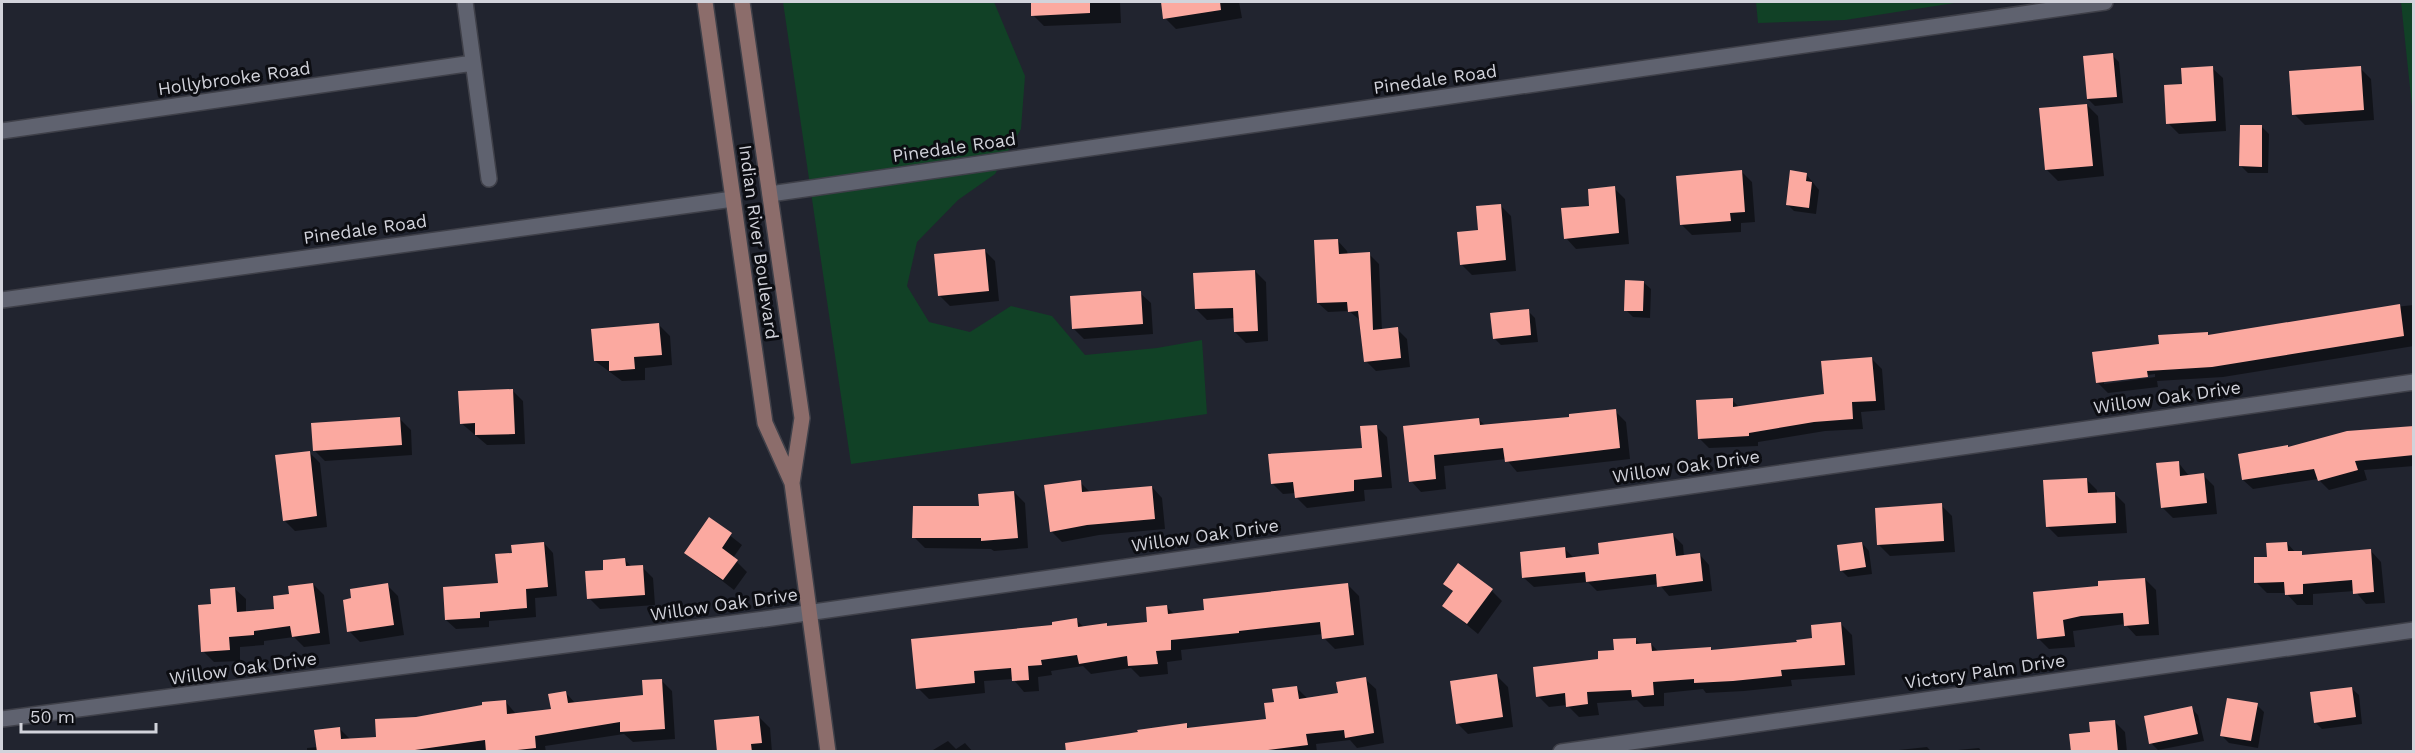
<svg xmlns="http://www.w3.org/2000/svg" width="2415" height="753" font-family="'Work Sans',sans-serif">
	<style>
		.green { fill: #114126 }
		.shadow { fill: #0007; fill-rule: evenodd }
		.building { fill: #fba9a0 }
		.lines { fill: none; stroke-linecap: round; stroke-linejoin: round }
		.minor-casing { stroke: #3f4049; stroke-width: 18 }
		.secondary-casing { stroke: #3f4049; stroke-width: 18 }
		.minor { stroke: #5f626f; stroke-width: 15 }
		.secondary { stroke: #8c6d6b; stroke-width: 15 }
		.labels { text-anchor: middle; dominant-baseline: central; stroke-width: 6; stroke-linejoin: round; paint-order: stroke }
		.street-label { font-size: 18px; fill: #d2d3db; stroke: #0c0d12 }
	</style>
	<rect width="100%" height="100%" fill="#21242f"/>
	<!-- green -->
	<path class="green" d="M783 2H994L1025 76 1021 129 995 174 958 200 917 242 907 286 929 322 970 332 1011 306 1052 316 1085 355 1157 348 1202 340 1207 414 851 464Z
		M1756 2H1961L1845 20 1758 23Z
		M2401 2H2413V116Z"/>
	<!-- shadow -->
	<path class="shadow" d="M1032 2H1120L1121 23 1044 26 1033 15Z
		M1162 2H1239L1242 18 1176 29 1165 18Z
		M2112 55 2119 62 2123 103 2095 106 2088 99Z
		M2212 68 2223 78 2226 131 2179 134 2168 123 2184 85Z
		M2360 68 2371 79 2374 120 2305 125 2294 114Z
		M2087 105 2098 116 2104 176 2058 181 2047 170Z
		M2262 127 2269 134 2268 173H2248L2241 166Z
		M1741 171 1752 182 1755 222 1741 223V232L1692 235 1681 224Z
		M1806 174 1819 190 1816 214 1794 211 1787 204Z
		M1614 188 1625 199 1629 244 1576 249 1566 238 1591 207Z
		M1500 205 1511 216 1516 271 1472 275 1461 264 1479 231Z
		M1338 241 1347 251 1348 255 1369 254 1379 264 1382 331 1397 329 1407 339 1410 367 1376 371 1366 361 1361 321 1349 311 1328 312 1318 303Z
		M984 250 995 261 999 301 950 306 939 295Z
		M1255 271 1266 282 1268 341 1246 343 1235 332V318L1207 320 1196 309Z
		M1643 282 1651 289 1650 318 1633 317 1626 310Z
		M1140 293 1151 303 1153 334 1084 339 1073 328Z
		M2414 305V346L2223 377 2157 381 2158 387 2108 393 2097 382 2207 333 2210 336 2355 314V311ZM2155 374V377L2104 384V381Z
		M1528 311 1535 318 1538 342 1501 345 1494 338Z
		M659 325 670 336 672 365 645 368V380L622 381 595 361Z
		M1872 359 1882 369 1885 410 1861 412 1863 429 1825 431 1758 442V446L1709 448 1699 438 1732 400 1740 408 1825 396Z
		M512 390 523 401 525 444 487 445 461 423Z
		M1615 411 1626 422 1630 459 1517 472 1506 459 1444 466 1446 489 1421 492 1411 481 1405 427 1478 419 1486 426 1571 419Z
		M400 419 411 430 412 455 325 461 314 450Z
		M1376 426 1387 437 1392 488 1364 490 1365 501 1307 508 1296 497V493L1283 494 1272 483 1364 449Z
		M2414 427V466L2364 470 2367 480 2329 490 2318 479 2253 489 2243 480 2289 449Z
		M309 452 320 463 327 527 295 531 284 520Z
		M2178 462 2189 476 2203 475 2214 486 2217 514 2173 518 2162 507Z
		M2086 479 2097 490V494L2114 493 2125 504 2127 533 2058 537 2047 526Z
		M1080 482 1091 493 1152 487 1162 498 1165 529 1099 535 1062 542 1052 532Z
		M1014 492 1025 503 1028 548 994 551 991 549 925 548 914 537Z
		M1941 505 1952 516 1955 552 1890 556 1879 545Z
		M709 519 742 545 733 558 747 572 734 590 686 553Z
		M1673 535 1683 545 1684 557 1700 555 1709 565 1712 591 1669 596 1659 584 1597 591 1588 582 1534 587 1524 578 1564 548 1574 558 1601 556Z
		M544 543 553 553 557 596 535 598 536 617 489 621V627L456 629 446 620 499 585 513 554Z
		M1862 543 1869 551 1872 574 1848 577 1841 570Z
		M2287 543 2296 553 2304 556 2371 551 2381 562 2385 603 2366 604 2355 591 2313 594V605H2297L2286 593H2267L2256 582 2268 558Z
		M625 560 632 567H642L653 578 655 605 600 609 589 598 605 571Z
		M2145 579 2156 590 2159 635 2136 636 2125 624 2073 631 2075 647 2049 649 2038 638 2100 587Z
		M1445 583 1492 591 1502 601 1478 634 1444 606 1454 593Z
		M313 584 324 595 330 644 304 647 294 637 264 641V645L240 647V661L214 662 203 651 213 606 235 589 246 599V613L276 610 290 596Z
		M387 585 398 596 404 635 360 642 349 631Z
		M1348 585 1359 596 1364 645 1335 649 1324 638 1323 634 1181 650 1182 660 1167 662 1168 674 1140 677 1131 668 1091 674 1083 666 1051 671 1052 675 1038 677 1039 691 1024 692 1013 679 984 681 985 693 929 699 918 688 1054 627 1076 620 1085 628 1148 624 1167 607 1175 615 1206 611Z
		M1841 624 1852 635 1855 675 1791 680 1792 686 1744 691 1706 693 1703 689 1664 693V706L1644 707 1637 700 1597 703 1599 715 1579 717 1567 705 1549 707 1538 696 1635 639 1641 645 1651 644 1659 652 1710 648 1714 652 1798 643 1813 640Z
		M1497 676 1508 687 1513 727 1468 734 1457 723Z
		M1365 679 1376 689 1384 743 1357 748 1350 740 1316 744 1317 752H1099L1186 725 1190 729 1267 720 1275 704 1297 688 1308 699 1340 695Z
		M661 680 672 691 675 739 633 742 624 734 545 746 546 752H307V748L318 747 339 728 350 739 378 738 417 718 505 701 516 714 552 711 566 693 576 704 645 697Z
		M2351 688 2359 695 2362 724 2322 729 2315 722Z
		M2257 705 2264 712 2258 748 2229 743 2222 736Z
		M2191 708 2198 715 2204 741 2158 750 2151 743Z
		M759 717 770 728 772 752H719Z
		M2114 721 2125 732 2127 752H2072L2091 733Z
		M948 741 956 749 965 743 973 752H934L933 750Z
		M1927 747 1932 752H1880Z
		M1979 748 1982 752H1937Z"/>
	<!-- building -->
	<path class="building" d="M1031 2H1090V13L1031 16Z
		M1161 2H1220L1221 10 1163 19Z
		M2113 53 2117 97 2087 99 2083 56Z
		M2213 66 2216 121 2166 124 2164 85 2182 84 2181 68Z
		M2361 66 2364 110 2292 115 2289 71Z
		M2087 104 2093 166 2045 170 2039 108Z
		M2240 125H2262V167L2239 166Z
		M1742 170 1745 212 1730 213 1731 221 1680 225 1676 176Z
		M1790 170 1807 173 1806 181 1812 182 1809 208 1786 205Z
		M1615 186 1619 233 1564 239 1561 208 1589 206 1588 189Z
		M1501 204 1506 260 1460 265 1457 232 1478 230 1476 206Z
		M1338 239 1339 254 1370 252 1373 330 1398 327 1401 358 1364 362 1358 311 1348 312 1347 302 1317 303 1314 240Z
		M985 249 989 291 938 296 934 254Z
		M1255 270 1258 331 1234 332 1233 308 1195 309 1193 273Z
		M1625 280 1644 281 1643 311H1624Z
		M1141 291 1143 324 1072 329 1070 296Z
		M2400 304 2404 336 2212 367 2147 371 2148 377 2096 383 2092 352 2159 344 2158 335 2208 332V335Z
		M1529 309 1531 335 1493 339 1490 313Z
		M659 323 662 355 634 357 635 369 609 371V361H594L591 329Z
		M1872 357 1876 401 1852 402 1853 419 1814 422 1749 433V436L1698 439 1696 400 1733 398V407L1824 394 1821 361Z
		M513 389 515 434 475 435V423L460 424 458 391Z
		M1616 409 1620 448 1505 462 1503 448 1434 455 1436 479 1409 482 1403 426 1479 418 1480 425 1569 417V414Z
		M400 417 402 445 313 451 311 423Z
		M1377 425 1382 477 1354 480V491L1295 498 1293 482 1271 484 1268 454 1362 448 1360 426Z
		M2414 426V455L2355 461 2358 470 2318 481 2314 469 2242 480 2238 454 2288 445V447L2347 431Z
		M310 451 317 516 283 521 275 455Z
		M2179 461 2180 476 2204 473 2207 503 2161 508 2156 463Z
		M2087 478 2088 493 2115 492 2116 523 2046 527 2043 480Z
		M1081 480 1082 492 1152 486 1155 519 1087 525 1050 532 1044 485Z
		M1014 491 1018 538 981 541V538H912L913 506H979L978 494Z
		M1942 503 1944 541 1877 545 1875 508Z
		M709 517 732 533 722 548 738 560 723 580 684 553Z
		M1673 533 1676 556 1700 553 1703 581 1657 587 1656 574 1586 582 1585 572 1522 578 1520 552 1565 547 1566 558 1599 554 1598 543Z
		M544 542 548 587 526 589 527 608 480 612V618L445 620 443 587 498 583 495 554 512 553 511 545Z
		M1862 542 1866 567 1840 571 1837 545Z
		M2287 542 2288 551H2302V555L2371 549 2374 592 2353 594 2352 580 2303 584V594L2285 595 2284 582 2254 583V557H2267L2266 543Z
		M625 558 626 566 643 565 645 595 587 599 585 571 603 570V560Z
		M1458 563 1493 589 1467 624 1442 606 1453 591 1443 584Z
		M2145 578 2149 624 2124 626 2123 613 2081 616 2063 620 2065 636 2037 639 2033 592 2098 586V581Z
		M313 583 320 633 292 637 290 626 254 631V635L229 637 230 650 201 652 198 605 211 604 210 589 235 587 237 612 274 609 273 596 289 594 288 586Z
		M388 583 394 625 347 632 343 600 351 598 350 589Z
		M1348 583 1354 635 1322 639 1320 622 1239 631V633L1171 640V650L1156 651 1158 664 1128 666 1127 656 1079 664 1077 655 1041 660 1042 665 1028 666 1029 680 1012 681 1011 668 974 671 975 683 916 689 911 639 1052 625V622L1077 618 1078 627 1107 623V626L1147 622 1146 607 1167 605 1168 614 1204 610 1203 599Z
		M1841 622 1845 665 1781 670 1782 676 1733 681 1694 683V679L1653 682 1654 695 1632 697 1631 690 1587 692 1588 704 1566 707 1565 693 1536 697 1533 667 1598 659V651L1614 650 1613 639 1636 638V644L1651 643 1652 651 1711 647V650L1797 642 1796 640 1812 638 1811 625Z
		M1497 674 1503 717 1456 724 1450 681Z
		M1366 677 1374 733 1345 738 1344 730 1306 734 1308 745 1252 752H1066L1065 743 1138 732 1137 730 1187 723V728L1266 719 1264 703 1274 702 1272 689 1297 686 1299 699 1338 693 1336 682Z
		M662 679 665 729 620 732V722L535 736 536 748 499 752H486L485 740 401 752H317L314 730 340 727 341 739 376 737 375 719 416 717 482 705V702L506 700 507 714 551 709 548 694 566 691 568 703 643 695 642 680Z
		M2352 687 2356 717 2314 723 2310 692Z
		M2227 698 2258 703 2251 741 2220 736Z
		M2192 706 2198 734 2149 744 2144 716Z
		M759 716 762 743 751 744 752 752H717L714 720Z
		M2115 720 2118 752H2071L2069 734 2090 732 2089 722Z"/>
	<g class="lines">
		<!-- minor casing -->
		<g class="minor-casing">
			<path id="minor" d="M465 2 489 179
				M2 131 473 63
				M770 194 2105 2
				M2 300 733 199
				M2 719 772 618 2414 382
				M1561 752 2414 630"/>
		</g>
		<!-- secondary casing -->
		<g class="secondary-casing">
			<path id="secondary" d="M705 2 765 423 792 483 828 752
				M742 2 802 418 792 483"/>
		</g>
		<!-- minor -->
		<use href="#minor" class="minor"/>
		<!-- secondary -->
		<use href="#secondary" class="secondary"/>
	</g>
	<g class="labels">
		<!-- street labels -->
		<g class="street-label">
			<text transform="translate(234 78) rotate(-8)">Hollybrooke Road</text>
			<text transform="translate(1435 79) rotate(-8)">Pinedale Road</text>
			<text transform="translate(954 147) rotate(-8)">Pinedale Road</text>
			<text transform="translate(365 229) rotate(-8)">Pinedale Road</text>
			<text transform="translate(759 242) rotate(82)">Indian River Boulevard</text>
			<text transform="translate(2167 397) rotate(-8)">Willow Oak Drive</text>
			<text transform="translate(1686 466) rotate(-8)">Willow Oak Drive</text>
			<text transform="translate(1205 535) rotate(-8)">Willow Oak Drive</text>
			<text transform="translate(724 604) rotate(-8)">Willow Oak Drive</text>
			<text transform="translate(243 668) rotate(-8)">Willow Oak Drive</text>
			<text transform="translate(1985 671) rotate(-8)">Victory Palm Drive</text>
		</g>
	</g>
	<!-- border -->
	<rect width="2415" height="753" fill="none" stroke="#d2d3db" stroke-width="6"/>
	<!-- scale -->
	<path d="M21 723v9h135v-9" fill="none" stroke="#d2d3db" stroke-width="3"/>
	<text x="30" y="723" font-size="18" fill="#d2d3db" stroke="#0c0d12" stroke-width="4.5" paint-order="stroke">50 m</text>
</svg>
